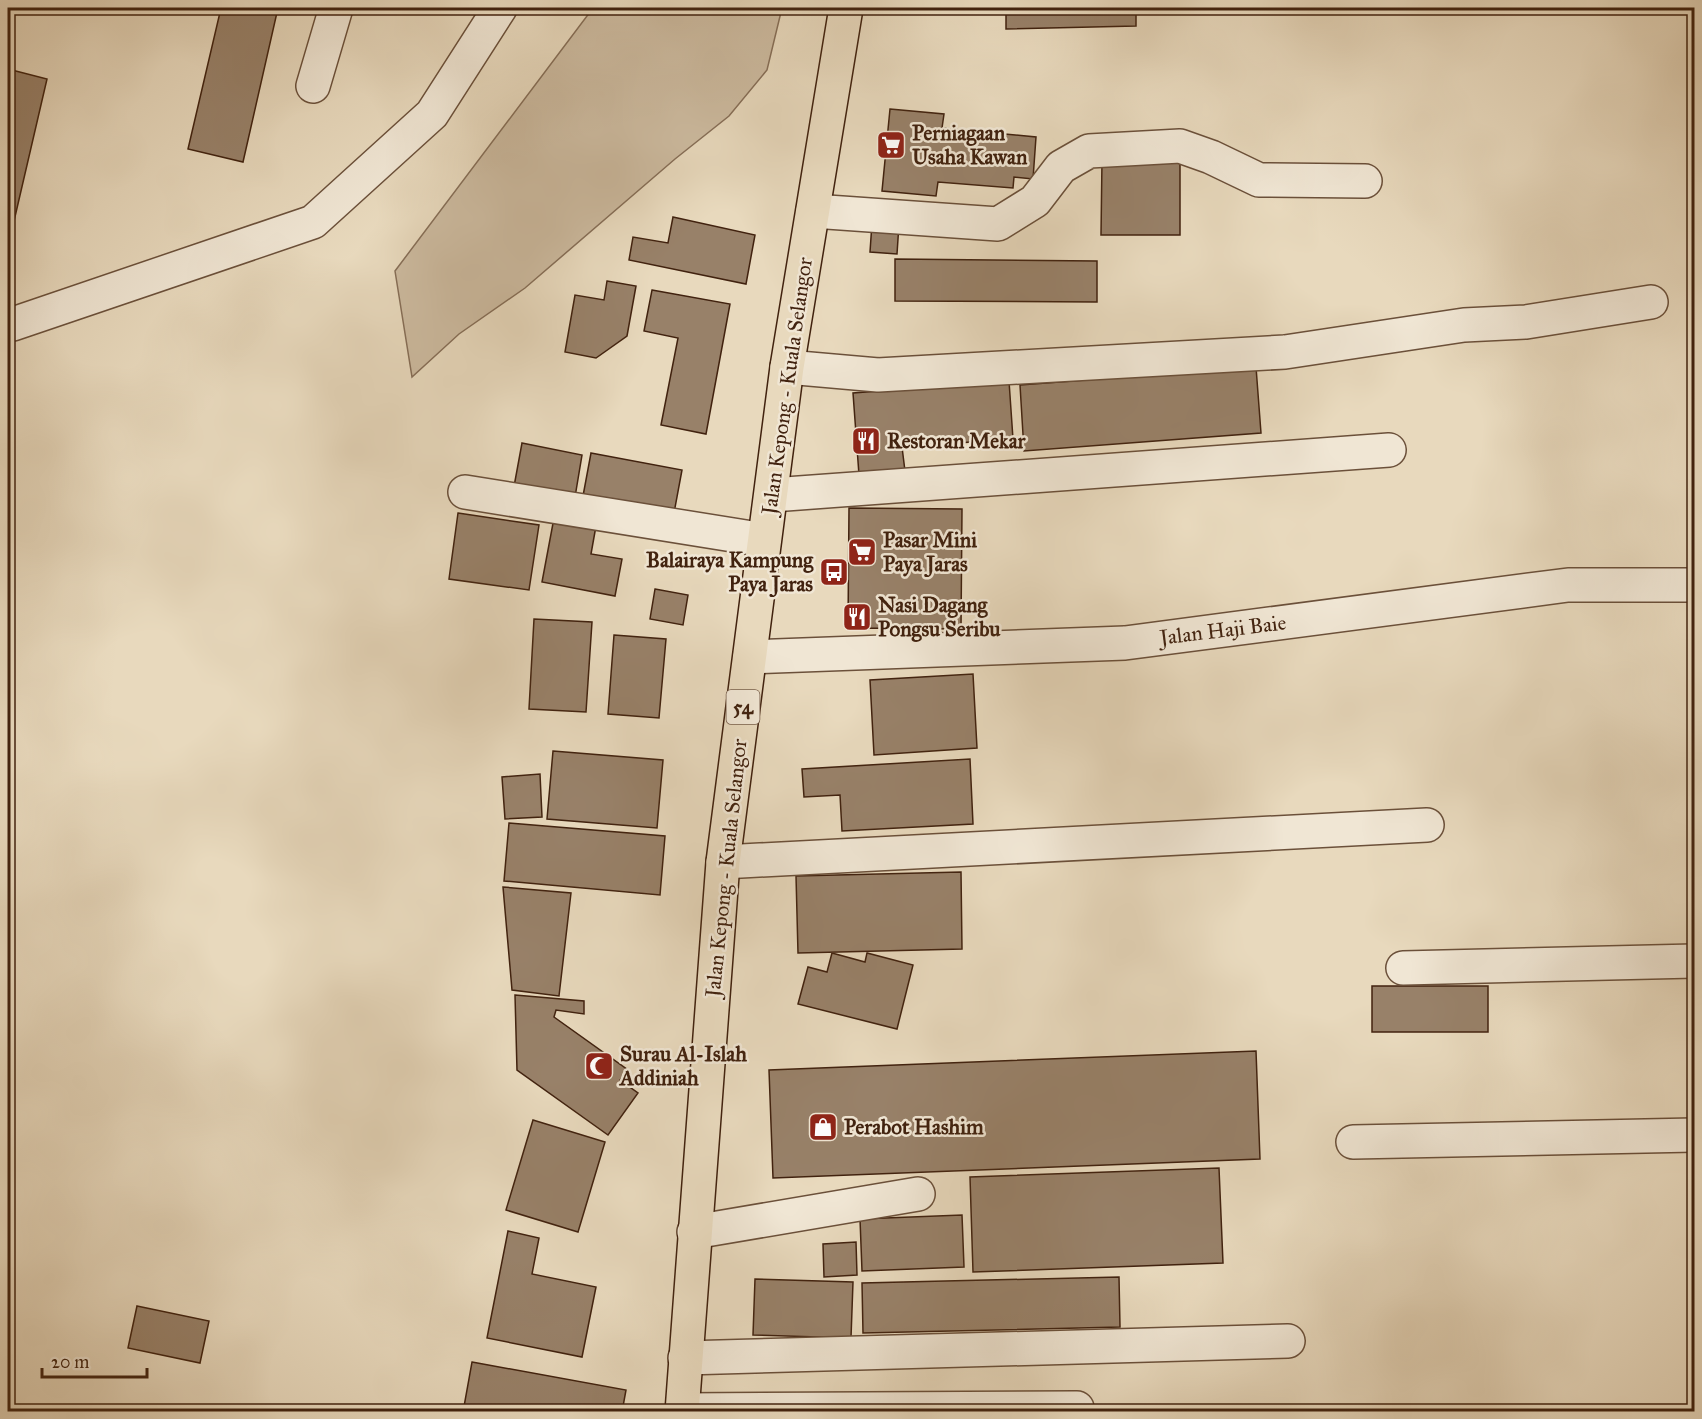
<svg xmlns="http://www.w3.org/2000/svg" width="1702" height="1419" font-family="'IM FELL Great Primer',serif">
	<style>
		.green { fill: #ccba9f; stroke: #866e57; stroke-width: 1.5 }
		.building { fill: #988169; stroke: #41220f; stroke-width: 1.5 }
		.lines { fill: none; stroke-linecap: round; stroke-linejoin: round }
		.minor-casing { stroke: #6b503a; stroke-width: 36 }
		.highway-casing { stroke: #41220f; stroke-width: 36 }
		.minor { stroke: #f0e6d4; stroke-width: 33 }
		.highway { stroke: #e8d9bd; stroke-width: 33 }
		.labels { text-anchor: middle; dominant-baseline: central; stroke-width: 5; stroke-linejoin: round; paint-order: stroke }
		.shield { fill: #f0e6d4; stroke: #765d4a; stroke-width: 1.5 }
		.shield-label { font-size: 20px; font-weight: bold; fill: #41220f }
		.poi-label { font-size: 21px; font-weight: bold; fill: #41220f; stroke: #f0e6d4; text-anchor: start }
		.street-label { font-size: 21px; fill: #41220f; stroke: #f0e6d4 }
	</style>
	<rect width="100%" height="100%" fill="#e8d9bd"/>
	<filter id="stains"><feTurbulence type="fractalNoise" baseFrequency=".00333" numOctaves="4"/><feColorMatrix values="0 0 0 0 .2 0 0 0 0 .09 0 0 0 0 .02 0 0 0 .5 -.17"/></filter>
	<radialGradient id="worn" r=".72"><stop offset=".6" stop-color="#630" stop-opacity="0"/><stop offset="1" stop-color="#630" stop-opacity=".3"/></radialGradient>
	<!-- green -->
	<path class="green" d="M593 8H782L767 70 729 116 675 159 525 288 459 334 412 377 395 271Z"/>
	<!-- building -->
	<path class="building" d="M221 8H278L243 162 188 149Z
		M1006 8H1136V26L1006 29Z
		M8 69 47 79 11 234 8 233Z
		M890 109 944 114 942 128 1036 137 1033 179 1014 177 1013 188 938 182 936 196 882 191Z
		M1102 160H1180V235H1101Z
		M673 217 755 235 746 284 629 260 633 237 668 243Z
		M872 223 899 224 897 254 870 252Z
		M895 259 1097 261V302L895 301Z
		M607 281 636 286 627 336 596 358 565 352 575 295 604 300Z
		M652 290 730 304 706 434 661 425 678 338 644 331Z
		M1256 367 1261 433 1024 451 1020 385Z
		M1009 381 1013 439 902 447 905 471 859 475 853 393Z
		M522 443 582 455 574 503 513 492Z
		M591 453 682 470 674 513 583 496Z
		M849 508 962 509 961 629 848 628Z
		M458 513 539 525 529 590 449 579Z
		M554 518 596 526 591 554 622 559 615 596 542 582Z
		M655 589 688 595 683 625 650 619Z
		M534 619 592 622 586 712 529 709Z
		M614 635 666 639 659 718 608 714Z
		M973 674 977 748 874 755 870 680Z
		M553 751 663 760 657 828 547 819Z
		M970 759 973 824 842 831 840 795 804 797 802 769Z
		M540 774 542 817 505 819 502 777Z
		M509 823 665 836 660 895 504 881Z
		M961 872 962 949 798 953 796 876Z
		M503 887 571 893 559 996 512 990Z
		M832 953 865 962 867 953 913 965 897 1029 798 1004 808 967 827 972Z
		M1372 986H1488V1032H1372Z
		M515 995 584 1001V1014L556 1010 554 1017 628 1070 620 1080 638 1093 608 1135 517 1070Z
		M1256 1051 1260 1159 773 1178 769 1070Z
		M533 1120 605 1142 578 1232 506 1210Z
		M1219 1168 1223 1263 973 1272 970 1177Z
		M962 1215 964 1267 862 1271 860 1219Z
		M508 1231 539 1238 532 1274 596 1287 582 1357 487 1338Z
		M856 1242 857 1275 824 1277 823 1244Z
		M1119 1277 1120 1327 863 1333 862 1283Z
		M755 1279 853 1282 851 1338 753 1335Z
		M137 1306 209 1321 200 1363 128 1348Z
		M472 1362 626 1390 622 1412H463Z"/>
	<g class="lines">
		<!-- minor casing -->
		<g class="minor-casing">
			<path id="minor" d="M313 86 336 8
				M813 211 998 224 1035 201 1061 167 1089 151 1180 146 1211 157 1259 180 1365 181
				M8 324H13L313 222 432 114 500 8
				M787 367 878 375 1285 352 1464 325 1526 322 1651 302
				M465 492 764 540
				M772 495 1389 450
				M750 657 1125 643 1568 585H1694
				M723 862 1427 825
				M1403 968 1694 961
				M1353 1142 1694 1135
				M694 1232 918 1194
				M685 1358 1288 1341
				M682 1410 1077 1408"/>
		</g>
		<!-- highway casing -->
		<g class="highway-casing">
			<path id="highway" d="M682 1412 723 862 787 367 846 8"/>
		</g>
		<!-- minor -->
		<use href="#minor" class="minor"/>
		<!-- highway -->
		<use href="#highway" class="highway"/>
	</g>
	<!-- icons -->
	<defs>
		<g id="supermarket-square" transform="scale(1.5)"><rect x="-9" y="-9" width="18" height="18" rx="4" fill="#8f2418" stroke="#f0e6d4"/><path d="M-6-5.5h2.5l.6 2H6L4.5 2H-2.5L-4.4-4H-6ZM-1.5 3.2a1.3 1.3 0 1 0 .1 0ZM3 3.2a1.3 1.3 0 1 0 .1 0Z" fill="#fff"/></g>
		<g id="restaurant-square" transform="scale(1.5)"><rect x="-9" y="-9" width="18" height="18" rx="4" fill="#8f2418" stroke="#f0e6d4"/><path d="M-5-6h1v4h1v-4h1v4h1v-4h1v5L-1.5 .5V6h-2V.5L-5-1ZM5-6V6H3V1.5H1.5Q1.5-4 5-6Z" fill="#fff"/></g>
		<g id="bus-square" transform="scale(1.5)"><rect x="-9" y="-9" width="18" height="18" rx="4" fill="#8f2418" stroke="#f0e6d4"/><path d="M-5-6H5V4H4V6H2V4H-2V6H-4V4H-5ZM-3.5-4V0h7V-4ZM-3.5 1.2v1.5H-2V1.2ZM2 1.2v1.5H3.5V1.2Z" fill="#fff"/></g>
		<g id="mosque-square" transform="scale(1.5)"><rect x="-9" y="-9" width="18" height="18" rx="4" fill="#8f2418" stroke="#f0e6d4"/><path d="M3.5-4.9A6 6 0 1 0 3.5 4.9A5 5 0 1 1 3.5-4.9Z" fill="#fff"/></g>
		<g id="shop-square" transform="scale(1.5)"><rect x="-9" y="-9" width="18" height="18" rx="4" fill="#8f2418" stroke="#f0e6d4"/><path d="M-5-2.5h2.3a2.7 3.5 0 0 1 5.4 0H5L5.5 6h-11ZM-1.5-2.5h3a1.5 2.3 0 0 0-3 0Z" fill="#fff"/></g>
	</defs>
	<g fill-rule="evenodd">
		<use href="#supermarket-square" x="891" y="145"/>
		<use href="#restaurant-square" x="866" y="441"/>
		<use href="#supermarket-square" x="862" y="552"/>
		<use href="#bus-square" x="834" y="572"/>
		<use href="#restaurant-square" x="857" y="617"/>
		<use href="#mosque-square" x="599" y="1066"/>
		<use href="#shop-square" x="823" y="1127"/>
	</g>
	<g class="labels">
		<!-- shield labels -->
		<rect class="shield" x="726.5" y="690" width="33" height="34" rx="4.5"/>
		<g class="shield-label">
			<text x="743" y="707">54</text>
		</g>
		<!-- poi labels -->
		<g class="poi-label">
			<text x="912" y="133">Perniagaan<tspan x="912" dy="24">Usaha Kawan</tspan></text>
			<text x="887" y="441">Restoran Mekar</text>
			<text x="883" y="540">Pasar Mini<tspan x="883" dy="24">Paya Jaras</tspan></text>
			<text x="813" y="560" text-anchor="end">Balairaya Kampung<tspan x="813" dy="24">Paya Jaras</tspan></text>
			<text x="878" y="605">Nasi Dagang<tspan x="878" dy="24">Pongsu Seribu</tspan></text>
			<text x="620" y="1054">Surau Al-Islah<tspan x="620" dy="24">Addiniah</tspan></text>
			<text x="844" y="1127">Perabot Hashim</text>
		</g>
		<!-- street labels -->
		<g class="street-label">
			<text transform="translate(787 386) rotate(-82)">Jalan Kepong - Kuala Selangor</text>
			<text transform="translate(1223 630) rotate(-7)">Jalan Haji Baie</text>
			<text transform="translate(726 868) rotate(-84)">Jalan Kepong - Kuala Selangor</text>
		</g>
	</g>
	<!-- margin -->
	<rect width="1702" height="1419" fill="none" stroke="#e8d9bd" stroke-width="30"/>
	<rect x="9" y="9" width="1684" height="1401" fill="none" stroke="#41220f" stroke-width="3"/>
	<rect x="15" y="15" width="1672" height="1389" fill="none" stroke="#41220f" stroke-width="1.5"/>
	<!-- scale -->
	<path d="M42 1368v9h105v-9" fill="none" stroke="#41220f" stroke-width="3"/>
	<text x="51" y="1368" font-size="18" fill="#41220f" stroke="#f0e6d4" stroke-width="4.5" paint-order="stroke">20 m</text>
	<rect width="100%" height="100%" filter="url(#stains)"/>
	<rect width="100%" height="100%" fill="url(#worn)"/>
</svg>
